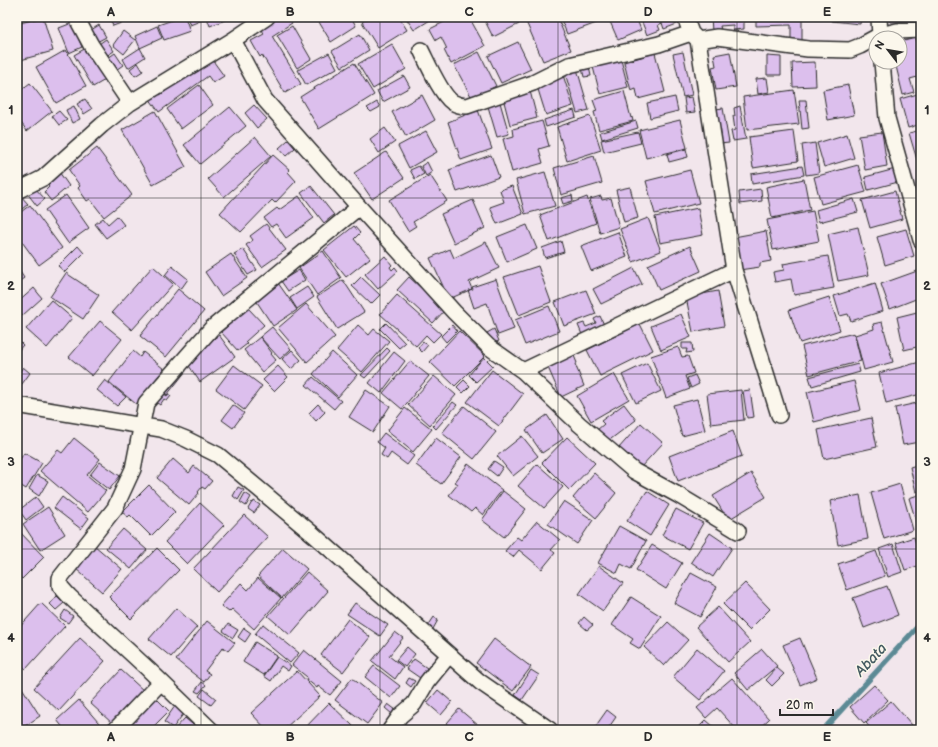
<svg xmlns="http://www.w3.org/2000/svg" width="938" height="747" font-family="'Balsamiq Sans',sans-serif">
	<style>
		.lines { fill: none; stroke-linecap: round; stroke-linejoin: round }
		.stream { stroke: #5c8a95; stroke-width: 5.5 }
		.building { fill: #dcbfed; stroke: #2b2b2b }
		.street-casing { stroke: #2b2b2b; stroke-width: 18 }
		.street { stroke: #fbf7ec; stroke-width: 15 }
		.grid { fill: none; stroke: #2b2b2b; stroke-width: 1; stroke-opacity: 0.55 }
		.labels { text-anchor: middle; dominant-baseline: central; stroke-width: 3; stroke-linejoin: round; paint-order: stroke }
		.water-label { font-size: 15px; font-style: italic; fill: #435a60; stroke: #fbf7ec }
		.neatline { fill: none; stroke: #2b2b2b; stroke-width: 1.5 }
		.grid-label { font-size: 13px; text-anchor: middle; font-weight: bold; fill: #2b2b2b }
	</style>
	<rect width="100%" height="100%" fill="#f2e6ec"/>
	<filter id="ink" filterUnits="userSpaceOnUse"><feTurbulence type="fractalNoise" baseFrequency=".025" numOctaves="2"/><feDisplacementMap in="SourceGraphic" scale="8" xChannelSelector="R" yChannelSelector="G"/><feConvolveMatrix kernelMatrix="1 2 1 2 8 2 1 2 1" color-interpolation-filters="sRGB"/></filter>
	<g filter="url(#ink)">
		<g class="lines">
			<!-- stream -->
			<path class="stream" d="M823 730 921 623"/>
		</g>
		<!-- building -->
		<path class="building" d="M43 17 53 51 17 61V24Z
			M109 17H137L113 26Z
			M181 17H185L190 31 164 40 158 25Z
			M187 17H205V19L190 25Z
			M210 17H224L225 20 210 26 207 18Z
			M272 17H289L292 23 272 36 301 84 285 93 262 55 260 57 251 41 264 34 260 24Z
			M316 17H351L356 26 331 42Z
			M370 17H399L407 30 378 48 362 22Z
			M408 17H435L414 30 406 18Z
			M454 17H469L485 46 451 64 444 50 447 49 441 37 436 40 430 29Z
			M483 17H515L519 24 493 37Z
			M524 17H557L571 50 543 61Z
			M560 17H597L599 22 567 34Z
			M608 17H636L641 30 618 40Z
			M640 17H675L677 24 664 29 662 23 658 25 660 30 647 35Z
			M711 17H744V29L733 30V25L720 26 721 30 712 31Z
			M756 17H802V41H791V25L756 26Z
			M832 17H861L860 24 832 21Z
			M889 17H913V21L890 22Z
			M72 23 82 47 69 53 59 28Z
			M99 25 106 37 95 43 88 32Z
			M157 26 162 38 140 48 135 36Z
			M292 26 311 59 297 68 277 35Z
			M123 31 135 40 124 54 113 45Z
			M360 34 369 50 342 67 332 51Z
			M916 38 921 56V76L910 79 914 92 903 95 895 62H900V42Z
			M106 39 114 51 103 58 96 46Z
			M518 42 531 69 501 83 488 56Z
			M392 44 406 69 373 89 358 64Z
			M86 48 105 80 93 87 74 55Z
			M140 48 145 57 128 68 123 59Z
			M66 50 86 86 56 103 36 67Z
			M479 52 496 86 472 98 454 65Z
			M683 52 692 95 683 97 673 54Z
			M730 52 736 87 716 90 712 67 716 66 714 55Z
			M115 53 123 65 113 72 104 61Z
			M329 53 337 68 306 85 298 70Z
			M655 53 665 92 638 99 636 89 631 91 624 62Z
			M767 56 781 57V75H767Z
			M211 58 224 76 213 83 208 76 159 112 149 98 158 92 160 95 166 91 163 87Z
			M621 60 628 87 600 94 593 67Z
			M815 62 816 86 793 87 792 63Z
			M138 63 143 71 135 76 130 69Z
			M354 63 374 95 319 129 300 97Z
			M589 67 591 76 584 77 582 68Z
			M577 69 589 110 577 113 565 73Z
			M563 75 573 106 546 115 536 83Z
			M404 76 410 87 383 102 377 91Z
			M767 78 769 92 758 94 756 79Z
			M30 83 52 111 27 131 17 117V93Z
			M199 85 213 105 181 129 167 109Z
			M848 85 854 115 828 120 823 90Z
			M794 90 799 124 747 130 743 97Z
			M530 91 537 118 510 125 503 98Z
			M624 91 631 118 632 117 633 121 599 130 594 112 597 111 593 100Z
			M921 93V124L908 128 900 99Z
			M422 95 435 120 406 137 392 112Z
			M675 97 678 111 650 118 647 103Z
			M692 97 695 112 686 113 684 98Z
			M85 99 92 109 84 114 77 104Z
			M499 99 509 134 497 137 487 103Z
			M799 100H806L809 128 802 129Z
			M377 102 380 107 371 112 367 108Z
			M254 105 267 119 257 128 245 113Z
			M74 106 80 119 72 123 66 110Z
			M740 106 746 139 733 141 731 131 735 130 733 116H735L734 108Z
			M230 107 246 126 200 164 184 145Z
			M723 108 729 143 720 144 716 109Z
			M478 110 492 149 461 160 448 122Z
			M574 110 576 117 546 127 544 120Z
			M59 111 67 120 59 125 52 116Z
			M155 111 186 167 153 185 122 130Z
			M590 116 601 150 567 161 557 127Z
			M680 120 687 148 646 158 639 130Z
			M542 121 549 146 539 149 543 163 512 172 503 139 514 136 513 129Z
			M636 121 638 128 602 139 600 132Z
			M385 128 395 142 379 153 370 139Z
			M921 130V158L917 160 909 133Z
			M426 131 437 152 409 168 398 146Z
			M794 131 798 161 753 168 749 137Z
			M638 132 641 143 604 152 601 140Z
			M882 132 887 166 865 170 859 135Z
			M847 134 854 158 824 167 817 143Z
			M255 137 271 156 224 197 208 179Z
			M288 140 295 148 286 156 279 148Z
			M815 143 819 173 806 175 802 145Z
			M97 148 132 195 104 217 90 199 87 201 78 188 80 186 69 170Z
			M686 149 688 157 669 162 667 154Z
			M386 152 404 178 372 199 354 173Z
			M273 155 290 170 288 172 296 181 275 203 272 200 241 232 220 213Z
			M491 155 499 177 457 192 449 170Z
			M594 156 602 183 561 195 554 168Z
			M427 162 432 172 426 176 421 166Z
			M858 165 866 192 821 204 814 177Z
			M419 166 424 174 415 179 410 170Z
			M802 166 804 175 752 184 751 174Z
			M899 168 902 181 868 190 865 177Z
			M57 169 69 186 51 201 44 192 49 187 43 180Z
			M690 170 699 203 655 214 646 181Z
			M545 172 555 206 525 214 516 180Z
			M430 175 447 201 413 222 416 226 408 231 389 200Z
			M804 179 810 210 772 218 766 187Z
			M311 186 334 215 324 223 301 193Z
			M512 186 523 214 497 224 490 207 504 202 500 190Z
			M34 187 45 199 37 206 27 193Z
			M630 187 638 218 624 222 616 190Z
			M761 189 762 201 740 204 739 192Z
			M895 191 902 219 870 228 862 200Z
			M20 195 28 204 22 209 17 203V197Z
			M66 195 89 228 68 243 45 210Z
			M572 195 573 201 563 204 561 198Z
			M299 196 314 218 286 238 276 224 271 227 264 218 277 208 279 210Z
			M601 196 602 200 611 198 619 227 600 233 590 199Z
			M587 197 596 223 549 241 540 215Z
			M854 199 858 212 819 222 816 210Z
			M473 200 485 228 454 243 441 214Z
			M30 205 62 248 39 265 17 235V215Z
			M698 208 703 235 660 243 655 217Z
			M813 211 819 241 773 250 767 220Z
			M117 216 124 225 106 238 95 224 103 218 108 224Z
			M648 218 661 251 633 262 620 229Z
			M266 224 286 250 262 267 246 245 253 240 250 236Z
			M527 225 537 249 507 262 497 237Z
			M354 226 360 233 354 239 370 258 346 277 324 250Z
			M858 227 869 275 838 281 828 234Z
			M906 229 914 256 885 265 877 237Z
			M766 231 771 261 760 263V267L739 270 734 237Z
			M618 232 627 257 591 271 581 246Z
			M561 241 564 252 545 258 542 248Z
			M486 242 499 268 469 282 472 289 449 299 430 258 450 249 454 258Z
			M78 246 84 253 65 272 58 266Z
			M690 246 701 271 659 290 648 265Z
			M243 249 257 270 248 275 234 254Z
			M323 251 341 278 317 295 299 268Z
			M231 254 247 278 221 296 205 272Z
			M385 256 392 265 390 267 392 270 395 267 398 271 378 289 365 274Z
			M828 256 834 288 794 295 791 279 775 282 773 272 784 270 783 264Z
			M153 266 173 284 132 330 112 312Z
			M172 266 188 279 181 289 165 275Z
			M538 266 551 302 519 315 504 277Z
			M17 267 24 278 17 283Z
			M634 268 642 284 601 304 593 289Z
			M299 270 305 280 288 291 281 281Z
			M920 270 921 273V297L890 309 881 284Z
			M66 273 99 295 83 319 50 297Z
			M361 277 380 295 371 304 352 286Z
			M409 277 445 310 433 323 397 290Z
			M496 279 514 329 498 335 487 303 474 308 468 290 473 289 472 287Z
			M343 280 364 312 337 329 317 297Z
			M278 283 297 310 273 326 255 299Z
			M875 283 883 311 851 321 848 314 840 316 834 296Z
			M307 287 314 297 297 309 290 298Z
			M34 288 42 298 23 315 17 309V303Z
			M178 289 204 311 166 357 140 336Z
			M586 290 596 314 564 326 555 302Z
			M718 291 724 326 693 332 686 297Z
			M397 295 441 334 433 342 426 335 416 346 380 314Z
			M829 297 840 330 800 343 789 310Z
			M51 300 72 318 47 348 26 329Z
			M306 304 335 337 307 362 278 328Z
			M549 306 559 331 525 345 515 320Z
			M248 308 264 325 245 342 247 344 238 351 221 332Z
			M921 311V348V346L904 350 897 317Z
			M681 314 691 337 661 350 651 326Z
			M600 316 605 327 583 337 578 325 584 323 586 327 596 323 594 319Z
			M100 321 122 339 92 376 69 357Z
			M882 322 893 362 864 370 855 335 874 329 873 324Z
			M386 323 405 343 399 348 380 329Z
			M640 324 653 350 600 376 587 350Z
			M358 325 369 335 374 329 389 341 362 372 337 350Z
			M452 325 457 331 446 342 441 336Z
			M272 327 291 349 280 359 260 337Z
			M494 329 499 341 492 344 487 333Z
			M459 331 485 356 455 386 430 362Z
			M854 333 861 361 809 375 802 346Z
			M219 335 235 357 200 382 185 360Z
			M260 337 272 353 271 354 276 360 262 372 244 350Z
			M17 339 23 345 17 352Z
			M423 342 428 345 422 352 418 348Z
			M682 343H692L693 352 686 353 687 349H682Z
			M678 347 682 357 688 356 694 373 685 376 690 389 666 398 651 356Z
			M387 348 390 351 365 378 361 375Z
			M292 350 301 360 291 369 282 359Z
			M133 351 140 357 143 352 164 369 136 404 109 382Z
			M572 351 577 363 575 364 584 386 561 397 546 363Z
			M332 352 357 375 338 397 313 374Z
			M394 352 405 361 381 393 369 383Z
			M484 357 493 366 476 382 469 375Z
			M410 361 429 376 402 409 383 393Z
			M920 362 921 394 886 403 879 373Z
			M647 363 661 391 636 403 622 375Z
			M858 364 860 372 812 386 809 377Z
			M234 365 262 386 244 410 216 389Z
			M179 366 186 371 167 395 160 390Z
			M278 366 288 377 274 391 263 380Z
			M23 367 30 373 22 384 17 381V375Z
			M492 370 523 394 499 426 467 402Z
			M614 374 629 399 591 421 577 396Z
			M695 375 699 384 691 388 687 378Z
			M434 376 456 395 430 425 408 405Z
			M313 377 341 401 334 409 306 385Z
			M105 380 126 397 117 406 97 390Z
			M464 380 470 386 463 393 457 387Z
			M854 381 861 410 814 422 807 392Z
			M366 390 390 406 373 432 349 417Z
			M741 390 744 420 711 424 707 394Z
			M750 390 754 417 747 418 743 391Z
			M160 391 167 396 168 394 171 396 167 401 164 399 160 405 153 400Z
			M697 399 705 430 682 436 673 405Z
			M453 402 457 405 436 429 433 426Z
			M921 402V450L919 442 903 445 895 408Z
			M318 404 325 412 316 421 309 413Z
			M624 404 636 420 607 442 597 430 604 424 601 421Z
			M233 405 244 413 233 428 222 420Z
			M464 406 496 432 474 459 442 433Z
			M405 408 432 429 413 452 387 431Z
			M547 415 563 439 542 453 526 430Z
			M871 418 877 447 824 459 818 430Z
			M641 423 663 443 640 468 618 449Z
			M733 431 742 456 678 481 669 456Z
			M384 433 414 456 407 465 391 453 387 459 381 455 385 448 377 442Z
			M522 436 538 456 513 476 497 456Z
			M567 437 595 463 569 490 542 463Z
			M74 438 100 459 87 475 106 491 88 512 40 471 58 450 62 453Z
			M436 438 461 457 441 484 416 465Z
			M24 453 42 463 26 489 17 483V464Z
			M173 459 189 473 194 466 212 481 205 489 202 487 198 492 199 493 189 505 157 478Z
			M494 461 503 467 497 476 488 469Z
			M100 462 120 476 109 490 90 475Z
			M468 464 502 490 483 515 475 508 471 512 449 495 458 484 455 482Z
			M537 464 563 487 544 508 518 486Z
			M920 464 921 490 916 492 910 467Z
			M594 473 616 493 596 518 573 498Z
			M751 473 766 497 728 520 713 496Z
			M37 475 48 481 39 496 29 489Z
			M900 484 913 530 884 539 871 493Z
			M149 485 175 512 151 536 130 515 128 517 122 512Z
			M238 487 244 490 238 500 233 496Z
			M503 491 526 509 504 537 482 520Z
			M647 491 669 505 650 536 627 521Z
			M245 493 251 497 246 506 240 502Z
			M921 494V524L917 525 909 498Z
			M860 495 868 539 838 545 830 501Z
			M36 497 43 507 26 520 19 510Z
			M62 497 89 518 81 529 54 508Z
			M254 501 260 505 254 513 248 509 252 502 253 503Z
			M564 501 593 520 577 544 548 524Z
			M200 503 224 525 187 564 165 542Z
			M48 507 65 534 40 550 23 524Z
			M676 509 703 523 688 549 662 535Z
			M244 515 268 537 217 592 193 569Z
			M537 521 560 540 551 550 555 553 542 569 519 550 513 557 505 551 517 537 521 540Z
			M619 526 646 541 631 569 621 564 617 573 598 563Z
			M17 529 44 557 22 579 17 574Z
			M123 529 147 550 131 569 106 548Z
			M710 533 732 548 713 577 691 562Z
			M914 537 921 560V565L905 570 896 543Z
			M893 544 902 572 888 577 879 549Z
			M94 545 122 569 102 592 75 568Z
			M652 545 682 563 666 589 636 570Z
			M157 548 179 570 131 619 109 597Z
			M283 548 307 569 282 598 258 576Z
			M876 551 885 576 847 590 838 564Z
			M599 566 623 583 603 611 579 594Z
			M307 572 328 591 290 635 268 616Z
			M691 573 717 587 700 617 674 603Z
			M258 578 281 598 254 629 232 609 229 612 221 606 241 583 248 590Z
			M745 583 770 609 749 630 723 604Z
			M887 586 898 615 864 628 853 598Z
			M57 596 64 603 56 610 50 604Z
			M631 597 661 616 640 649 630 643 633 639 612 625Z
			M41 603 65 626 26 669 17 662V630Z
			M355 603 388 625 380 636 347 614Z
			M718 607 750 642 728 662 696 627Z
			M176 608 197 627 171 657 149 639Z
			M65 610 73 616 68 623 60 618Z
			M434 617 438 620 433 629 428 626Z
			M584 617 593 625 587 630 579 623Z
			M348 619 370 637 343 672 321 655Z
			M207 621 235 643 228 651 223 647 205 671 210 674 204 682 176 660Z
			M668 622 688 640 664 666 644 647Z
			M228 624 238 630 233 638 223 631Z
			M263 624 299 653 290 663 255 634Z
			M244 628 251 633 245 642 238 637Z
			M395 632 403 638 389 656 403 667 395 679 372 661Z
			M80 638 105 661 59 711 34 688Z
			M800 638 817 678 800 685 783 645Z
			M494 639 531 667 513 691 476 663Z
			M255 642 277 656 264 675 243 662Z
			M407 647 415 654 405 667 396 660Z
			M697 648 724 671 700 700 673 677Z
			M762 649 777 666 748 690 734 673Z
			M304 650 342 681 330 695 318 686 317 688 306 679 307 677 292 665Z
			M277 657 291 666 288 671 281 666 271 681 264 676Z
			M414 659 427 668 420 678 407 669Z
			M374 666 400 686 391 698 365 677Z
			M777 668 784 674 772 686 766 680Z
			M121 670 144 691 113 724 90 703Z
			M531 670 539 675 522 700 515 695Z
			M297 671 320 696 283 730H267L251 713Z
			M352 678 383 703 367 724 335 700Z
			M409 678 415 681 411 687 406 683Z
			M732 678 769 719 757 730H737L717 708 706 718 697 708Z
			M202 682 206 685 199 693 195 691Z
			M19 683 40 716 19 730H17V684Z
			M874 685 888 700 864 723 850 707Z
			M204 689 216 699 211 705 199 696Z
			M438 690 452 702 441 715 427 703Z
			M155 697 169 711 150 730H123Z
			M79 700 105 730H65L57 720Z
			M891 701 912 725 907 730H872L866 723Z
			M329 703 353 726 350 730H303Z
			M388 704 396 710 392 714 385 708Z
			M175 706 184 713 173 728 164 722Z
			M459 709 479 726 476 730H441Z
			M607 710 616 717 607 730H599L595 727Z
			M185 718 199 730H174Z
			M706 720 714 727 712 730H703L699 727Z"/>
		<g class="lines">
			<!-- street casing -->
			<g class="street-casing">
				<path id="street" d="M76 17 91 45 130 103
					M685 17 691 33 698 40 734 270 779 415
					M879 17 880 38
					M233 40 265 100 359 207 454 312 489 347 523 371 579 424 634 471 678 495 738 531
					M698 40 717 37 808 49 850 50 860 46 880 35 897 31 921 30
					M421 50C428 64 441 94 452 102 457 105 462 106 467 106L533 83 569 65 659 44 691 33
					M882 62 887 118 921 240
					M17 191 43 178 102 125 130 103 233 40 267 17
					M523 371 734 270
					M17 405 161 429 186 439 218 455 314 535 480 682 550 730
					M115 730 161 682
					M211 730 148 669 69 596 60 586V578L115 508 133 469 146 403 212 328 359 207
					M390 730 400 716 414 704 427 682 449 655"/>
			</g>
			<!-- street -->
			<use href="#street" class="street"/>
		</g>
	</g>
	<!-- grid -->
	<path class="grid" d="M201 17V730M380 17V730M558 17V730M737 17V730M17 198H921M17 374H921M17 549H921"/>
	<g class="labels">
		<!-- water labels -->
		<g class="water-label">
			<text transform="translate(871 660) rotate(-47)">Abata</text>
		</g>
	</g>
	<!-- margin -->
	<rect width="938" height="747" fill="none" stroke="#fbf7ec" stroke-width="44"/>
	<!-- north arrow -->
	<g transform="translate(888 50) rotate(301)"><circle r="19" fill="#fbf7ec" stroke="#a8a59f"/>
	<path d="M0-3L7 15L0 10L-7 15Z" fill="#2b2b2b"/>
	<text y="-6" font-size="11" font-weight="bold" text-anchor="middle" fill="#2b2b2b">N</text>
	</g>
	<!-- scale -->
	<path d="M780 709v6h53v-6" fill="none" stroke="#2b2b2b" stroke-width="2"/>
	<text x="786" y="709" font-size="12" fill="#2b2b2b" stroke="#fbf7ec" stroke-width="3" paint-order="stroke">20 m</text>
	<rect x="22" y="22" width="894" height="703" class="neatline"/>
	<g class="grid-label">
		<text x="111" y="16">A</text>
		<text x="290" y="16">B</text>
		<text x="469" y="16">C</text>
		<text x="648" y="16">D</text>
		<text x="827" y="16">E</text>
		<text x="11" y="114">1</text>
		<text x="927" y="114">1</text>
		<text x="11" y="290">2</text>
		<text x="927" y="290">2</text>
		<text x="11" y="466">3</text>
		<text x="927" y="466">3</text>
		<text x="11" y="642">4</text>
		<text x="927" y="642">4</text>
		<text x="111" y="741">A</text>
		<text x="290" y="741">B</text>
		<text x="469" y="741">C</text>
		<text x="648" y="741">D</text>
		<text x="827" y="741">E</text>
	</g>
</svg>
